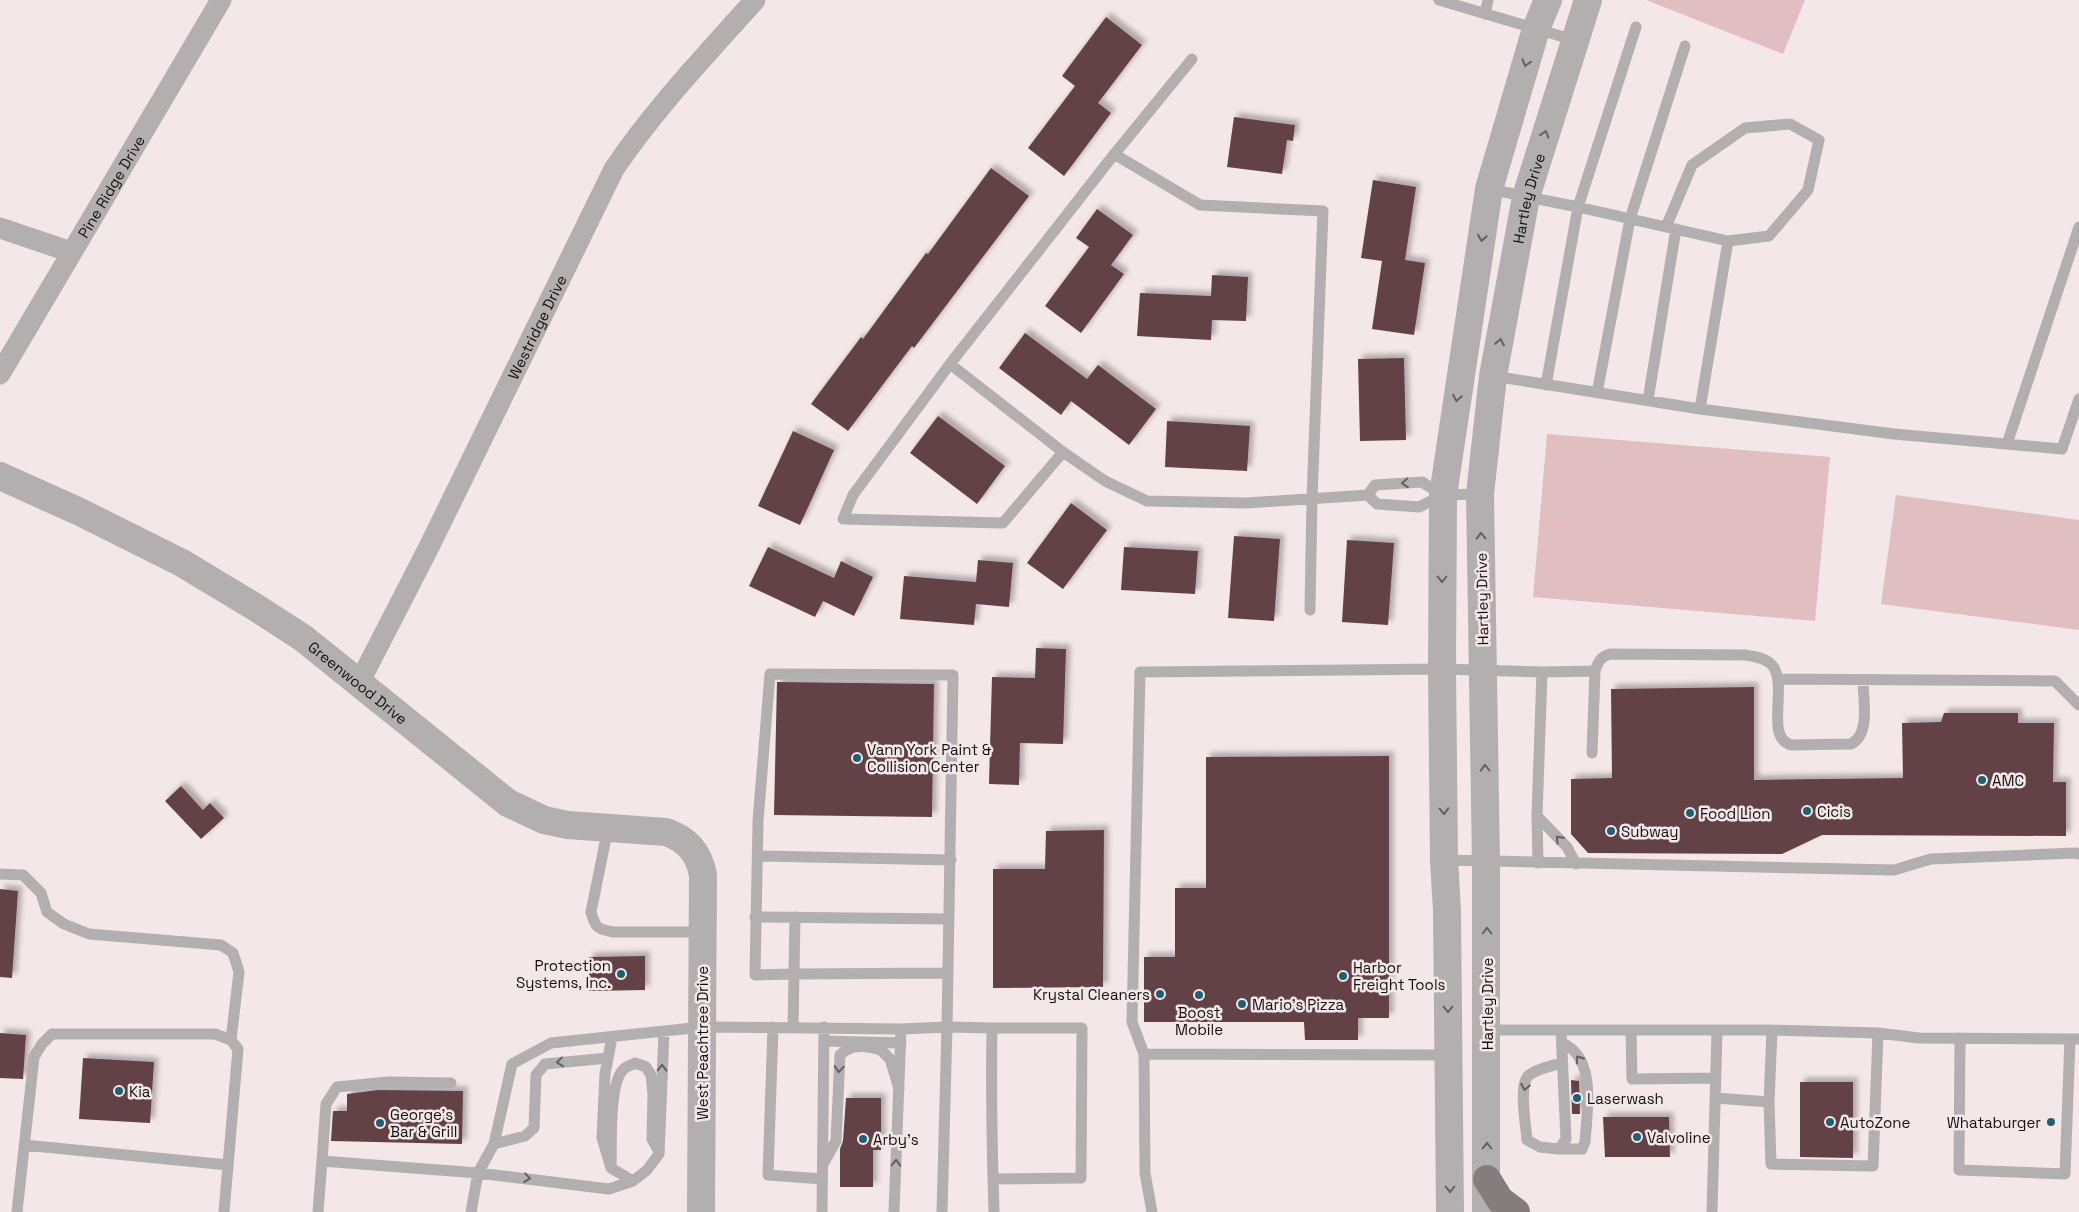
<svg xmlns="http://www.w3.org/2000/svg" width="2079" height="1212" font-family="'Space Grotesk',sans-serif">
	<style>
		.green { fill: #e0bec2 }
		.building { fill: #634247; filter: url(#shadow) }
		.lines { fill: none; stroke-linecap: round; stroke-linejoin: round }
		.service { stroke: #b3aeaf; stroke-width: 11 }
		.minor { stroke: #b3aeaf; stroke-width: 21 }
		.tertiary { stroke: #b3aeaf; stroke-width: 28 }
		.primary { stroke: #857c7d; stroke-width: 28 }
		.oneway { stroke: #646060 }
		.poi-dot { fill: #1c6073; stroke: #f3e7e8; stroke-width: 2 }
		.labels { text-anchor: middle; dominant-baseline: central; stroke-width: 5; stroke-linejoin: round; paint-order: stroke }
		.street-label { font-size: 15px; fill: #151112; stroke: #f3e7e8 }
		.poi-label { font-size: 15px; fill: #151112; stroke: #f3e7e8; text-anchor: start }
	</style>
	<defs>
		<filter id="shadow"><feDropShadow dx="4.5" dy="-4.5" stdDeviation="2.5" flood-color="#0004"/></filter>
	</defs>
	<rect width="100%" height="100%" fill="#f3e7e8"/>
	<!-- green -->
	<path class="green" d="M1646 0H1805L1783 54Z
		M1547 434 1830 457 1815 621 1533 597Z
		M1896 495 2079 520V630L1881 604Z"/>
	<!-- building -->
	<path class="building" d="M1106 17 1142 45 1098 103 1111 113 1064 176 1028 148 1075 86 1062 76Z
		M1234 117 1295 125 1293 141 1287 140 1282 174 1227 167Z
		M991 168 1029 196 914 348 912 346 848 431 811 404 861 337 863 339 926 253 928 254Z
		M1373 180 1416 187 1405 260 1425 263 1414 335 1372 329 1382 261 1361 258Z
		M1097 209 1133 235 1111 265 1124 274 1081 333 1045 306 1089 247 1076 238Z
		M1212 275 1248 277 1246 321 1212 320 1211 340 1137 336 1140 293 1211 296Z
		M1025 333 1087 379 1098 365 1156 409 1129 445 1071 401 1061 415 999 368Z
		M1404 358 1406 440 1360 441 1358 359Z
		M938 416 1005 466 977 504 910 453Z
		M1167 421 1250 426 1247 471 1165 467Z
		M793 431 834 450 800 525 758 506Z
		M1071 503 1107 530 1063 589 1027 563Z
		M1234 536 1280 539 1274 621 1228 618Z
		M1347 540 1394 543 1388 625 1342 622Z
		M768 547 834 578 841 561 873 577 854 616 823 601 815 617 749 586Z
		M1124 547 1198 551 1195 594 1121 590Z
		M978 560 1013 563 1009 607 976 604 974 625 900 619 904 576 976 582Z
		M1036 648 1066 649 1063 744 1020 743 1019 785 989 784 992 677 1035 678Z
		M777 682 934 684 932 817 774 815Z
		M1754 687V780L1903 778 1902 723 1941 722 1944 713H2018V723H2054L2053 782H2066V836L1822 835 1782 854 1588 853 1571 834V779L1612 778 1611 689Z
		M1389 756V1018H1358V1040H1305L1304 1022H1144V957H1175V888H1206V757Z
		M181 786 203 810 210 803 224 818 201 839 165 801Z
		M1104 830 1103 987 993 988V869H1045L1046 831Z
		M0 889 18 891 12 978 0 977Z
		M645 956V990L589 991V957Z
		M0 1033 26 1035 23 1079 0 1078Z
		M83 1058 154 1062 150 1123 79 1119Z
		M1571 1080 1579 1081 1580 1114H1572Z
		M1800 1082H1853V1158L1800 1157Z
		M378 1090 463 1091 462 1144 331 1141 333 1111H347V1094Z
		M846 1098H881V1150H873V1187H840V1149L843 1141Z
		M1603 1117H1669L1670 1157H1605Z"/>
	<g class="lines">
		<!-- service -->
		<path class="service" d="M1439 0 1574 40
			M1485 14 1488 0
			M1114 154 1200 205 1323 211 1312 499 1310 610
			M1489 189 1578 207 1728 241 1700 409
			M1666 227 1692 165 1745 128 1790 124 1819 140 1808 190 1769 236 1728 241
			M950 364 1112 157 1192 59
			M1493 376 1700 409 1894 434 2062 449 2079 399
			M1546 385 1578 207 1636 27
			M1597 393 1630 219 1685 46
			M1648 400 1676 229
			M2007 444 2079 227
			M1063 452 1003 523 843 519 853 495 950 364 1063 452 1105 481 1147 501 1246 503 1368 495 1377 504 1419 507 1443 495 1480 494
			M1368 495 1375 485 1422 482 1441 494
			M1595 671C1598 662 1600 657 1610 654L1746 655C1755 657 1766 658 1772 665 1789 685 1764 737 1791 745L1851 744C1871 734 1863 699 1863 681
			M1542 672 1595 671 1592 753
			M1779 679 2055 681 2079 705
			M1537 816 1567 847 1576 864
			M608 828 591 912C595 927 597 929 613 932H703
			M758 856 951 860
			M1444 860 1894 870 1931 859 2076 853 2079 854
			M0 874 23 875 41 893 47 912 64 924 89 934 221 945 233 953 239 972 231 1040
			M755 917 949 919
			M795 917 794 974 948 973
			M773 1027 768 1175 822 1179
			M1488 1030H1772L1878 1033 1919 1038 2079 1039
			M1561 1030 1566 1139 1559 1149 1540 1147 1527 1140C1526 1126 1518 1084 1529 1075 1539 1068 1551 1066 1562 1063
			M1631 1030 1632 1079 1716 1078
			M1772 1030 1769 1102 1771 1164 1873 1166 1878 1033
			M664 1032 659 1154 647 1170 633 1181 609 1189 478 1173 494 1144 512 1064 551 1043 702 1027 901 1029 947 1027 953 675 770 674 758 821 755 975 794 974 793 1027
			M612 1037 605 1074 602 1138 611 1168 633 1181
			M1960 1038 1959 1170 2065 1174 2070 1039
			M824 1041 901 1043
			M1144 1054 1132 1022 1140 672 1442 669 1542 672 1537 816 1538 863
			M1716 1098 1769 1102
			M494 1144 525 1136 534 1128 536 1075 545 1064 608 1058
			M24 1145 228 1165
			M1559 1149H1582L1585 1142C1587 1112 1597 1057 1562 1043
			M322 1161 326 1104 337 1087 388 1082 451 1083
			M823 1164 836 1141 840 1055C852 1043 866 1046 881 1050L890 1059 899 1089
			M611 1168C612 1147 608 1080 625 1068 627 1066 632 1065 635 1063L646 1067 651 1075 653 1094 652 1139 659 1152
			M993 1179 1081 1178 1082 1028H992C991 1089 992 1151 994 1212
			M17 1212 34 1057 42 1044 52 1034H215L231 1040 238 1049 224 1212
			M318 1212 322 1161 478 1173 471 1212
			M822 1212 824 1027
			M894 1212 901 1029
			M942 1212 947 1027 992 1028
			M1152 1212 1145 1173 1144 1054 1448 1055
			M1712 1212 1717 1031"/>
		<!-- minor -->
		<g class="minor">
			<path d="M0 228 71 252"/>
			<path id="s1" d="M0 374 221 0"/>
			<path id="s2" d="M359 683 429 547 614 169C655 108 706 55 755 0"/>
		</g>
		<!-- tertiary -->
		<g class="tertiary">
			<path id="s3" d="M0 476 80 512 182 563 255 607 303 638 508 803 544 820 568 825 666 832C687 839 699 853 703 875L701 1212"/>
			<path d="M1450 1212 1447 911 1444 860 1442 669 1443 495 1489 189 1536 29 1548 0"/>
			<path id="s4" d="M1486 1212V862L1480 494 1493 376 1526 197 1588 0"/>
		</g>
		<!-- primary -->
		<path class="primary" d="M1487 1179 1500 1200 1516 1212"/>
	</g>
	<!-- one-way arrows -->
	<defs><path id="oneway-chevron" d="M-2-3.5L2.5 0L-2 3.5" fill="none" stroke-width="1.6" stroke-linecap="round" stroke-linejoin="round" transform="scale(1.25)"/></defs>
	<g class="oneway">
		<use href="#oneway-chevron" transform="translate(1526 63) rotate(106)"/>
		<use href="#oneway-chevron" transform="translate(1545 134) rotate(-73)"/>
		<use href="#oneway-chevron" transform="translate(1482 238) rotate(99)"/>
		<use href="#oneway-chevron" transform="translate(1500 342) rotate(-80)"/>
		<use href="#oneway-chevron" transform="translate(1457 398) rotate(99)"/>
		<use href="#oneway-chevron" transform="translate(1405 483) rotate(176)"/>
		<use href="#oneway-chevron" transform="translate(1481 536) rotate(-91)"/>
		<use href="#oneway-chevron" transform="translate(1442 579) rotate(90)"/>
		<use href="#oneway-chevron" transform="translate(1485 768) rotate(-91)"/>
		<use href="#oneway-chevron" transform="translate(1444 811) rotate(89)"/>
		<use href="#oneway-chevron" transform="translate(1559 839) rotate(-134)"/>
		<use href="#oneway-chevron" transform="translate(1487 931) rotate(-90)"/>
		<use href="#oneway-chevron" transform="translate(1448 1009) rotate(90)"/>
		<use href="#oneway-chevron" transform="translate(1579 1059) rotate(-125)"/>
		<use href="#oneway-chevron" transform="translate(560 1062) rotate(174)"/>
		<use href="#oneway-chevron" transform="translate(662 1068) rotate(-88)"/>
		<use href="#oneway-chevron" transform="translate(839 1069) rotate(94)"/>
		<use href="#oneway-chevron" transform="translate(1525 1087) rotate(101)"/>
		<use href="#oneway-chevron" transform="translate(1487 1146) rotate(-90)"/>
		<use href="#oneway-chevron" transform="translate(896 1163) rotate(-88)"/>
		<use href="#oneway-chevron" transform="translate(527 1178) rotate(7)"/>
		<use href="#oneway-chevron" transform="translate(1450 1189) rotate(90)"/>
	</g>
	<!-- markers -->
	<g class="poi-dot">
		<circle cx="857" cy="758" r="5"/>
		<circle cx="1982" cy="780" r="5"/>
		<circle cx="1807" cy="811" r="5"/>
		<circle cx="1690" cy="813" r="5"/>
		<circle cx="1611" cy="831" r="5"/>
		<circle cx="621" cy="974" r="5"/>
		<circle cx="1343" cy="976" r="5"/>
		<circle cx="1160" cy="994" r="5"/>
		<circle cx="1199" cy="995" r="5"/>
		<circle cx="1242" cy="1004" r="5"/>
		<circle cx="119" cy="1091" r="5"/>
		<circle cx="1577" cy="1098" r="5"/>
		<circle cx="1830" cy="1122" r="5"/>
		<circle cx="2051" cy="1122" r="5"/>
		<circle cx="380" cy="1123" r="5"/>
		<circle cx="1637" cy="1137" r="5"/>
		<circle cx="863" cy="1139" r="5"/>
	</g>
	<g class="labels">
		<!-- street labels -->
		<g class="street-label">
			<text stroke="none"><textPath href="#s1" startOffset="218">Pine Ridge Drive</textPath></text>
			<text stroke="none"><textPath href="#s4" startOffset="1018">Hartley Drive</textPath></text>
			<text stroke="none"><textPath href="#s2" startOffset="398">Westridge Drive</textPath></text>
			<text transform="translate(1482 599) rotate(-91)">Hartley Drive</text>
			<text stroke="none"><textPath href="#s3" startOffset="415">Greenwood Drive</textPath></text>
			<text transform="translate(1487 1004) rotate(-90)">Hartley Drive</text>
			<text transform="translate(702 1043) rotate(-90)">West Peachtree Drive</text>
		</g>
		<!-- poi labels -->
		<g class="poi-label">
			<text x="867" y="749">Vann York Paint &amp;<tspan x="867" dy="17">Collision Center</tspan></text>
			<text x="1992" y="780">AMC</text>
			<text x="1817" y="811">Cicis</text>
			<text x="1700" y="813">Food Lion</text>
			<text x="1621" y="831">Subway</text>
			<text x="611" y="965" text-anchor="end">Protection<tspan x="611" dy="17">Systems, Inc.</tspan></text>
			<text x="1353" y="967">Harbor<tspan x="1353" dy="17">Freight Tools</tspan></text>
			<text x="1150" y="994" text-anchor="end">Krystal Cleaners</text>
			<text x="1252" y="1004">Mario's Pizza</text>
			<text x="1199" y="1012" text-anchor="middle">Boost<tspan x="1199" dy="17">Mobile</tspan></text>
			<text x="129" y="1091">Kia</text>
			<text x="1587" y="1098">Laserwash</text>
			<text x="390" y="1114">George's<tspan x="390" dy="17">Bar &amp; Grill</tspan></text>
			<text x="1840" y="1122">AutoZone</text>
			<text x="2041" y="1122" text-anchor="end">Whataburger</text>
			<text x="1647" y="1137">Valvoline</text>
			<text x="873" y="1139">Arby's</text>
		</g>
	</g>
</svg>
